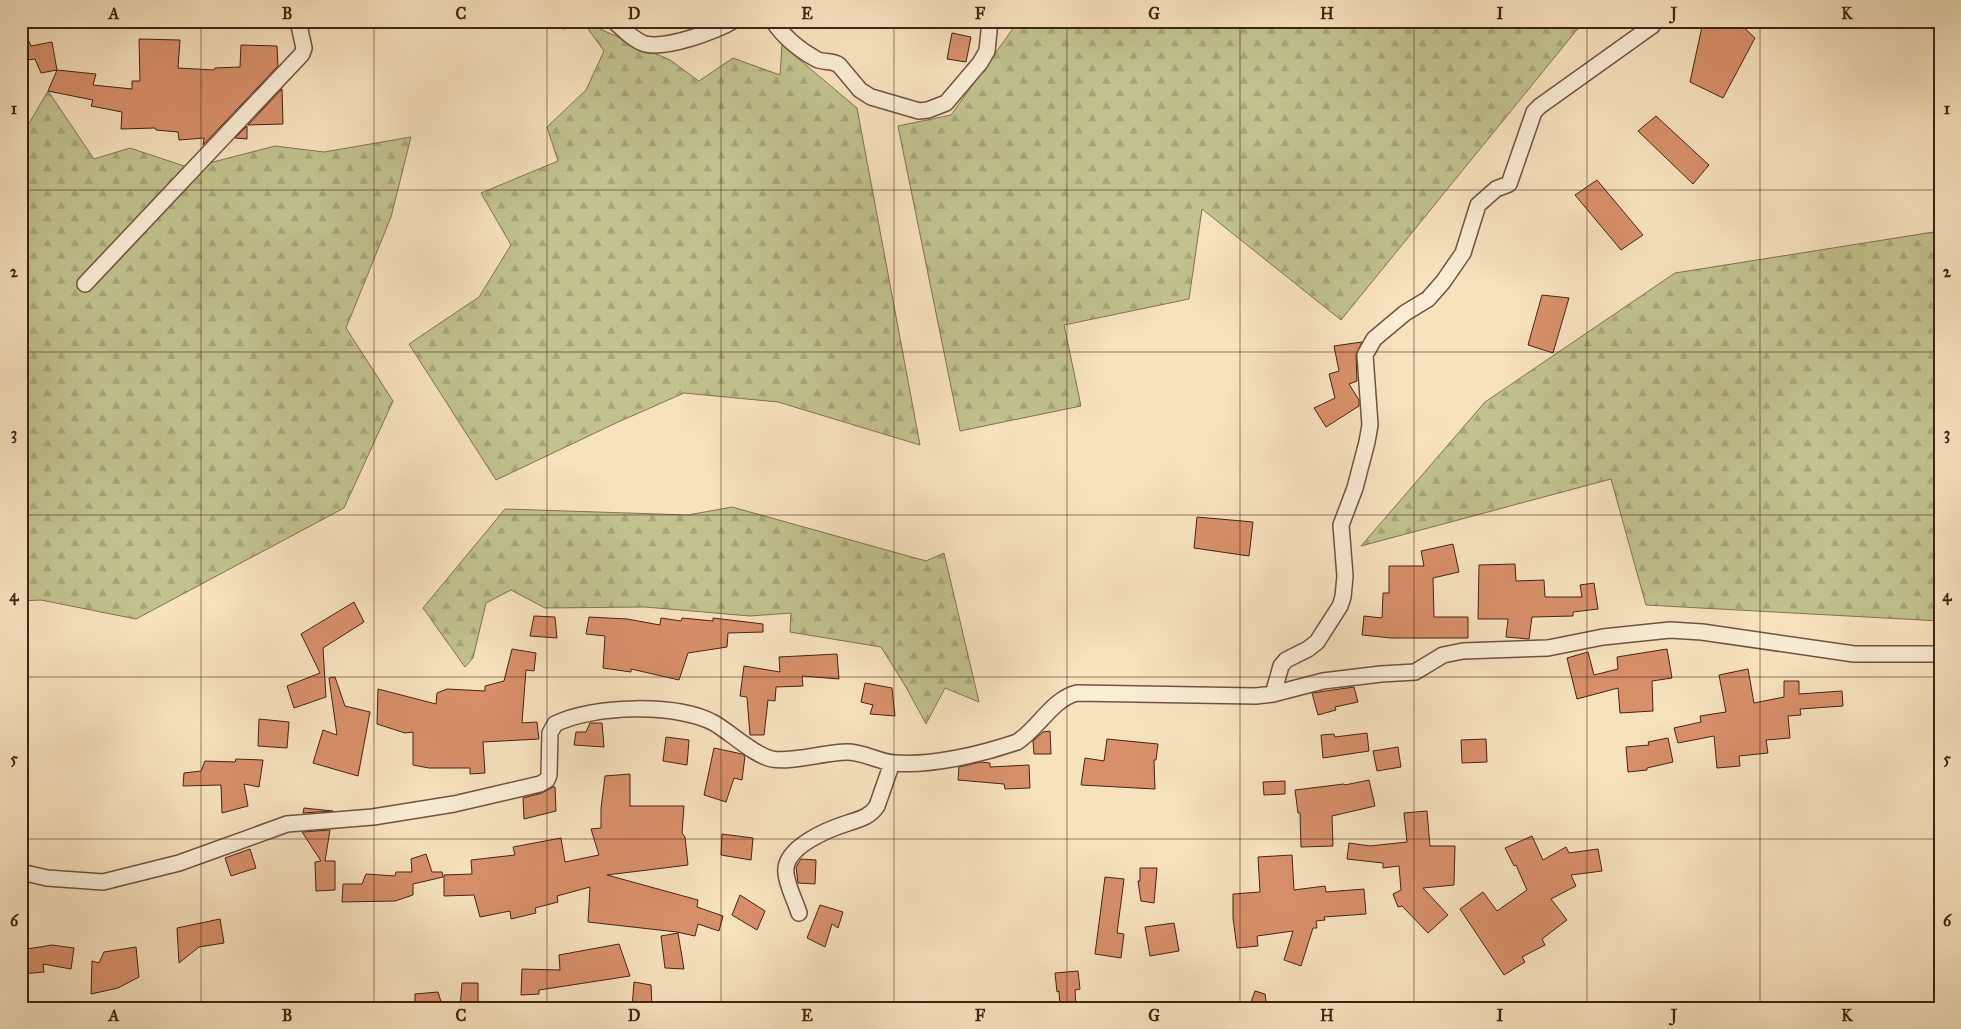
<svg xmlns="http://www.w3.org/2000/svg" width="1961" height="1029" font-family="'IM FELL Great Primer',serif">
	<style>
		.forest { fill: url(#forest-firs); stroke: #847251 }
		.building { fill: #d8906b; stroke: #462214 }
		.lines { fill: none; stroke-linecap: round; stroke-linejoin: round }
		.street-casing { stroke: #72523e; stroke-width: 18 }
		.street { stroke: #faecd5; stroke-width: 15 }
		.grid { fill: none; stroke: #462214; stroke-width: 1; stroke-opacity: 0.55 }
		.neatline { fill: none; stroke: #462214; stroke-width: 2 }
		.grid-label { font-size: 16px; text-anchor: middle; font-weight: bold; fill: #462214 }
	</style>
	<defs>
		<pattern id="forest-firs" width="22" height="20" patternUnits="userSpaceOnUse" patternTransform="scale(1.25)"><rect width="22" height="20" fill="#c1c28e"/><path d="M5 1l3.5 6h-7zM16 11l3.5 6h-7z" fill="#a7a67a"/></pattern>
	</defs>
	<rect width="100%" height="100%" fill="#f7e2be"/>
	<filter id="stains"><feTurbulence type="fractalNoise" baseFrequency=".004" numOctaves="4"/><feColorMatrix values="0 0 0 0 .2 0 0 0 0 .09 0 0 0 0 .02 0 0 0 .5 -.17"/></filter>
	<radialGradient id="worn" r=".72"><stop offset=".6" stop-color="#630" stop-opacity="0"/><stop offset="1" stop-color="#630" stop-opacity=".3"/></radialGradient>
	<!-- forest -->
	<path class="forest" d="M559 21H619L591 25 670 60 699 81 733 58 780 75 782 45 857 108 920 445 778 402 684 393 616 423 496 480 409 344 479 297 511 245 481 193 558 161 547 127 586 90 604 51 586 26 562 29Z
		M1012 21H1584L1341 320 1202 209 1189 299 1064 325 1081 406 960 431 898 126 951 115 1014 27Z
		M48 91 94 159 130 148 190 168 275 146 324 152 411 137 391 217 346 328 393 401 344 508 136 619 41 600 21 601V137Z
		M1940 231V621L1646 605 1611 479 1361 546 1485 402 1675 273Z
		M732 507 926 561 944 553 979 702 945 688 926 724 906 687 881 647 790 632 791 613 750 616 645 607 545 608 511 590 486 603 473 658 465 667 423 608 505 509 688 515Z"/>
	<!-- building -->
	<path class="building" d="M1737 21 1755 38 1723 98 1690 82 1703 22Z
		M21 23 31 46 52 42 57 70 41 73 35 59 21 61Z
		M952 33 971 37 966 62 947 59Z
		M139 39 180 40 178 68 214 70 215 68 240 67 241 45 277 46 278 66 203 145 204 138 179 140 178 132 156 130 155 128 121 129 122 112 91 106 93 100 48 91 57 70 96 74 93 85 132 89V81H140Z
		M282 89 283 124 248 125Z
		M1656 116 1709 165 1693 184 1638 131Z
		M247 126V139L235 138Z
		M1597 180 1643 235 1621 250 1575 195Z
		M1542 295 1569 298 1553 353 1528 345Z
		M1362 342 1356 355 1357 381 1349 384 1359 400V406L1326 427 1314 408 1335 398 1329 374 1339 371 1334 346Z
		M1197 517 1253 522 1249 556 1194 548Z
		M1453 544 1459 572 1433 578 1434 617H1468V638H1391L1362 635 1364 616 1382 618 1383 593H1389V566H1424L1421 551Z
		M1515 564 1516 581 1544 580 1545 597H1582L1580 585 1594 583 1598 609 1573 612V616L1532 617 1529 639 1506 637 1508 619H1478L1479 565Z
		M354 602 364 622 323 648 326 697 294 708 287 686 320 673 301 634Z
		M534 616 555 617 557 638 530 636Z
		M589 617 627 619 660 625 661 618 681 621 682 618 713 621V618L763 624V632L728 633 727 647 688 653 679 680 631 669V672L603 668 605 636 586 634Z
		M512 649 536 653 534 671 526 670 522 723 537 722 539 739 483 742 485 773 470 774V768H429L413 765V732L405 733 377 724 378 689 436 704 437 693 447 689 485 691V686L504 681Z
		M1667 649 1672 678 1652 681 1653 711 1620 713 1618 688 1577 699 1567 658 1588 652 1594 675 1618 669 1617 657Z
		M837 654 839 679 802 676 803 686 776 687 775 701 768 700 764 735H750L747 697 740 696 744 666 780 672 779 657Z
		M1748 669 1754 703 1784 697V681H1799V694L1842 691 1843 706 1800 709 1801 715 1788 716 1790 738 1766 740 1768 753 1739 756 1740 766 1717 768 1714 736 1678 743 1674 728 1701 722 1700 716 1726 712 1719 675Z
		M335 677 345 706 370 712 358 776 313 763 323 730 337 735 329 678Z
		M865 683 892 688 895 716 870 714 873 705 861 702Z
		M1354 687 1358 702 1335 707 1336 710 1318 715 1312 693Z
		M259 719 289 722 287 748 258 746Z
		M590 723H602L604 747 574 745 576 732H586Z
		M1050 731 1051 754H1034L1033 741 1043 732Z
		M1367 733 1369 751 1323 758 1321 735 1334 734 1335 737Z
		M666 737 689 740 687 765 663 761Z
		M1668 738 1673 762 1647 768V770L1628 772 1626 747 1649 745 1648 742Z
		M1107 739 1158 744 1156 760H1154L1155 789 1081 785 1085 758 1104 761Z
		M1486 739 1487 762 1462 763 1461 740Z
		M1398 747 1401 767 1377 771 1373 751Z
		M714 748 742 754 745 756 742 780 734 778 726 802 704 795Z
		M236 759 263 760 259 787 244 784 248 806 222 813 221 785 183 786 184 773 201 771 205 761 235 762Z
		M981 762 990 763V767L1029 765 1030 788 1005 789 1004 784 958 780 959 767Z
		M630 774V806H684L682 833 685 837 688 865 607 875 698 900 697 907 723 916 719 931 698 924 695 936 677 932 588 922 590 887 557 896 558 902 535 908 536 913 511 919 510 911 480 917 474 895 444 896V875L472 874 471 860 515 855 513 847 561 838 565 862 599 855 591 829 601 828V808L605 776Z
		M1369 780 1375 806 1332 816 1333 846 1301 847 1300 813H1298L1295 790 1344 784 1345 785Z
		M1285 781V794L1264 795 1263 782Z
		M553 787H555L556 811 524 819 523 798 542 793Z
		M304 808 333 811 303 813Z
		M1427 811 1430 846H1455L1454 885 1423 888 1448 915 1428 933 1402 906 1398 907 1393 894 1401 890 1399 866 1383 868V863L1347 859 1349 843 1370 846 1407 842 1404 813Z
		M330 830 325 861H335V890L316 891 315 862 321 861 302 832Z
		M722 834 753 838 751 860 721 855Z
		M1532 836 1543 860 1566 847 1569 853 1598 849 1602 871 1571 875 1576 886 1551 899 1567 920 1542 939 1545 945 1522 957 1525 962 1504 975 1460 909 1483 892 1497 911 1527 890 1516 865 1514 866 1505 848Z
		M250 849 256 868 231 876 225 858Z
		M426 854 432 872H442L443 877 413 884V895L395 901 342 902 343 884H362L366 874 395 876 396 872H412L411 859Z
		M1292 855 1294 890 1325 886 1326 892 1364 889 1366 914 1324 917 1325 920 1316 921 1317 928H1313L1301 966 1284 960 1293 931 1257 936 1258 946 1237 948 1233 918V894L1260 892 1258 857Z
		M801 859 816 860 815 884 798 883 796 867Z
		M1140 868H1157L1154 903 1141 901 1138 881H1140Z
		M1105 877 1124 879 1117 933 1124 934 1121 958 1095 954Z
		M740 895 765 911 757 930 732 915Z
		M820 905 843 912 838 928 832 924 825 947 807 938Z
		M220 919 224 943 199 947 179 963 177 928Z
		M1174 923 1179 951 1150 956 1145 927Z
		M678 933 684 969 665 968 661 936Z
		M619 944 630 976 539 990V994L521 995 522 969 560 970 559 955Z
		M52 945 74 948 71 969 43 964 44 972 21 974V950Z
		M136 947 139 977 118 988 91 994 92 961 99 963 104 952Z
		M1078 971 1080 989 1075 990 1076 1008H1060L1059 991 1057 992 1055 973Z
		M634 982 651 985 652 1008H632Z
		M462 983H478V1008H460Z
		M1255 991 1265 994 1267 1008H1249Z
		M438 992 443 1008H415V994Z"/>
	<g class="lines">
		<!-- street casing -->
		<g class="street-casing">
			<path id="street" d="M614 21C623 29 633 40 645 44 666 49 714 32 733 21
				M773 21C783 36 800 50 816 59 823 63 832 60 839 65L860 90 871 97 919 111 928 110 946 103 980 63 987 51 990 21
				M85 284 302 54 304 48 298 21
				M1273 694 1281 666 1286 660 1308 649 1317 642 1340 606 1343 597 1345 576 1341 525 1355 488 1367 442 1370 425 1365 355 1374 339 1405 313 1428 299 1443 282 1463 253 1478 205 1496 189 1509 184 1534 112 1540 106 1652 26 1655 21
				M21 872 47 878 103 882 179 863 287 824 373 817 454 804 540 784 547 780 549 775 550 733 555 724C593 705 677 703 714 723 730 732 755 756 772 759 790 763 826 752 847 752 864 752 878 762 895 763 932 766 982 754 1017 742 1038 729 1052 699 1077 693L1256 696 1273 694 1323 681 1381 674 1415 672 1443 655 1463 651 1548 648 1603 637 1670 630 1702 632 1854 654H1940
				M799 913C795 900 787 886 786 873 783 847 829 829 848 823 860 819 870 817 877 806L892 763"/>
		</g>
		<!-- street -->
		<use href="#street" class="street"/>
	</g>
	<!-- grid -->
	<path class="grid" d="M201 21V1008M374 21V1008M547 21V1008M721 21V1008M894 21V1008M1067 21V1008M1240 21V1008M1414 21V1008M1587 21V1008M1760 21V1008M21 190H1940M21 352H1940M21 515H1940M21 677H1940M21 839H1940"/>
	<!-- margin -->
	<rect width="1961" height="1029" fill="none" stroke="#f7e2be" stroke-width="55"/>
	<rect x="28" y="28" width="1906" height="974" class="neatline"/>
	<g class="grid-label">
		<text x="114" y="19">A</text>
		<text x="287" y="19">B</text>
		<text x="461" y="19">C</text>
		<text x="634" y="19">D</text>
		<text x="807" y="19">E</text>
		<text x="980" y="19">F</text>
		<text x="1154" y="19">G</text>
		<text x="1327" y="19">H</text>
		<text x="1500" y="19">I</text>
		<text x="1674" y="19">J</text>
		<text x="1847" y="19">K</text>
		<text x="14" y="114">1</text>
		<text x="1947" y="114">1</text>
		<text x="14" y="277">2</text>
		<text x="1947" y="277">2</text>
		<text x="14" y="439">3</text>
		<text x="1947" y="439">3</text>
		<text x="14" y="601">4</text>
		<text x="1947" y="601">4</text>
		<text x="14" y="764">5</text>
		<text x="1947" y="764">5</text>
		<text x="14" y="926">6</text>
		<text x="1947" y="926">6</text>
		<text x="114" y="1021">A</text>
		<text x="287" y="1021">B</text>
		<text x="461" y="1021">C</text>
		<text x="634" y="1021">D</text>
		<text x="807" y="1021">E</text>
		<text x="980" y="1021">F</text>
		<text x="1154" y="1021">G</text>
		<text x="1327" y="1021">H</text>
		<text x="1500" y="1021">I</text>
		<text x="1674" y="1021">J</text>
		<text x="1847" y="1021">K</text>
	</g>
	<rect width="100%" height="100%" filter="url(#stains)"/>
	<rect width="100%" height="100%" fill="url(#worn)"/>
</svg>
